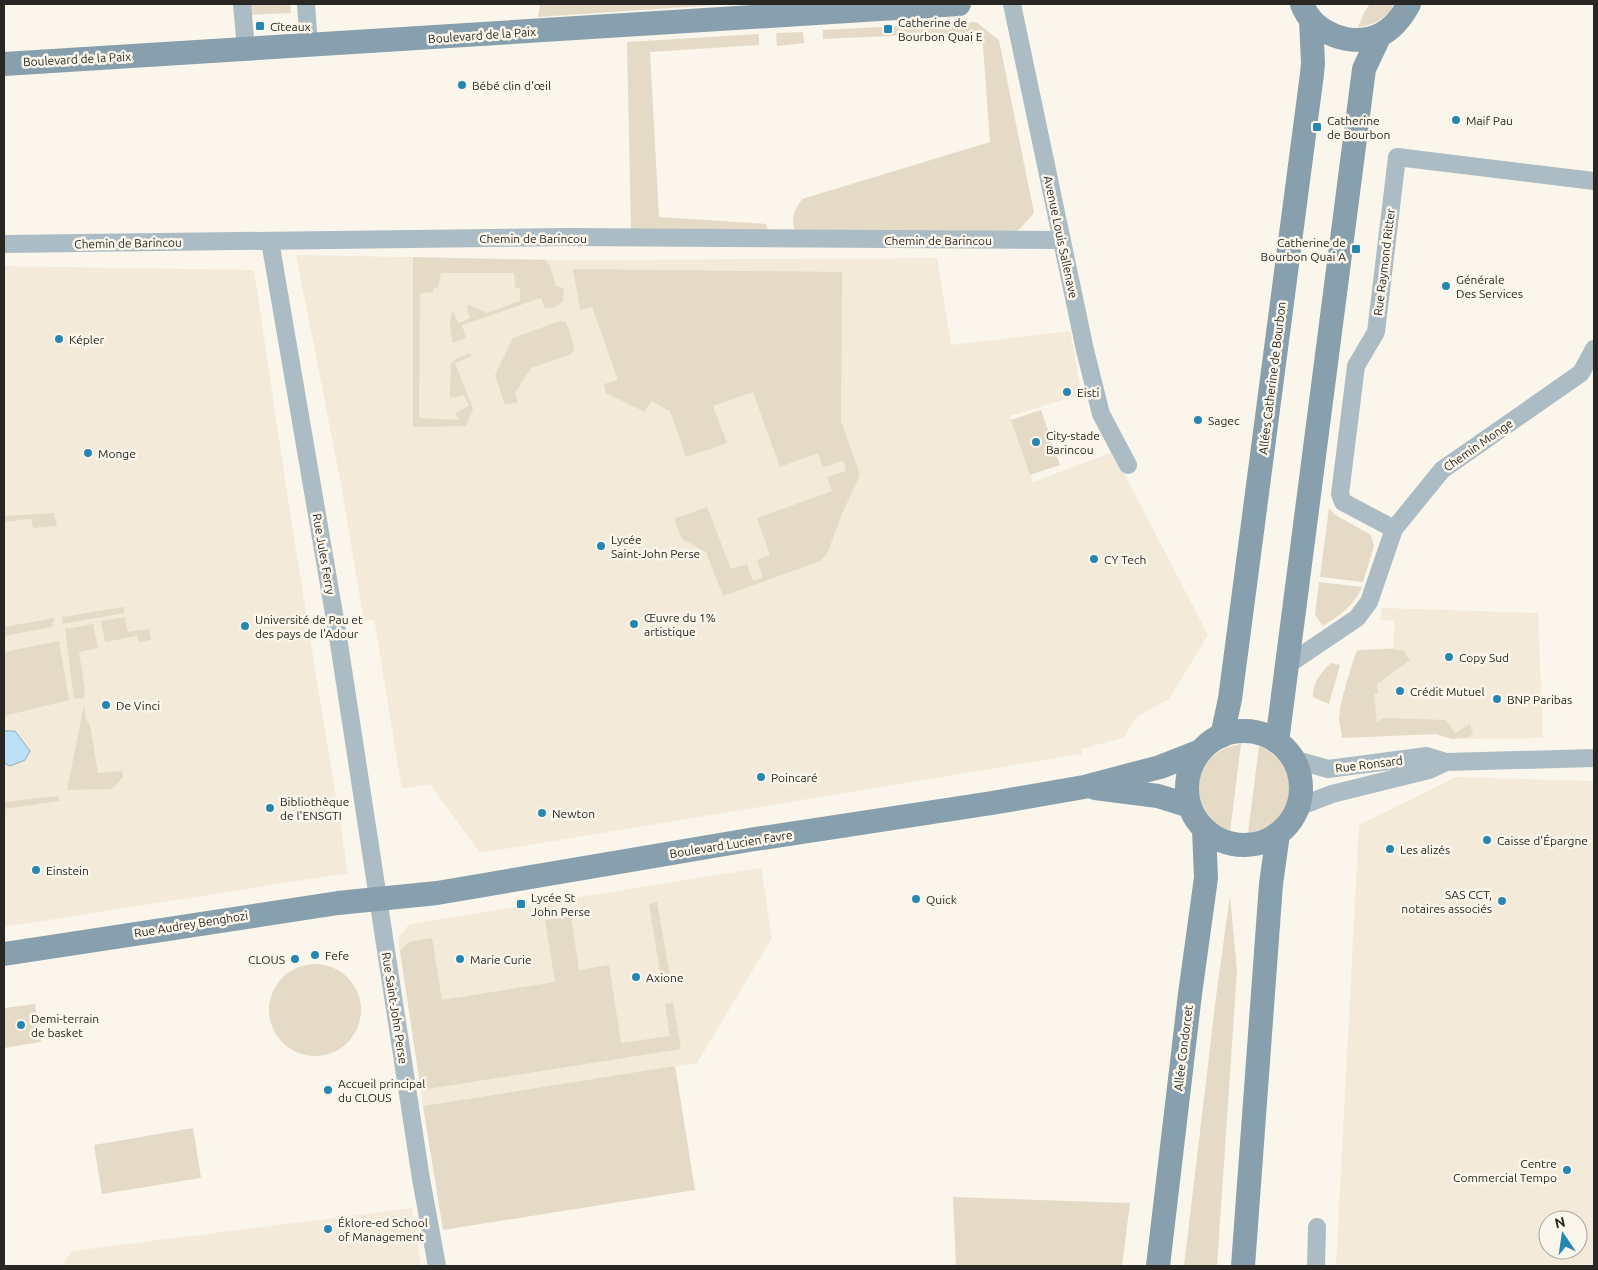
<svg xmlns="http://www.w3.org/2000/svg" width="1598" height="1270" font-family="Ubuntu,sans-serif">
	<style>
		.built { fill: #f3ead9; fill-rule: evenodd }
		.green { fill: #e5dac5 }
		.water { fill: #bce1f6; stroke: #90a9b7 }
		.lines { fill: none; stroke-linecap: round; stroke-linejoin: round }
		.street { stroke: #acbcc5; stroke-width: 18 }
		.secondary { stroke: #88a0ad; stroke-width: 24 }
		.poi-dot { fill: #2686b2; stroke: #fbf6eb; stroke-width: 2 }
		.labels { text-anchor: middle; dominant-baseline: central; stroke-width: 5; stroke-linejoin: round; paint-order: stroke }
		.poi-label { font-size: 12px; fill: #292723; stroke: #fbf6eb; text-anchor: start }
		.street-label { font-size: 12px; fill: #292723; stroke: #fbf6eb }
	</style>
	<rect width="100%" height="100%" fill="#fbf6eb"/>
	<!-- built -->
	<path class="built" d="M296 255 571 260 937 258 951 345 1070 331 1082 394 1010 416 1033 482 1113 452 1208 635 1169 699 1138 716 1123 738 1081 749 1082 754 480 853 430 784 402 789 374 619 364 622 340 479Z
		M4 266 254 270 290 513 348 873 4 927Z
		M1382 608 1538 613 1543 738 1452 739 1436 734 1342 738V728L1339 722 1341 704 1356 652 1359 650 1393 648 1395 621 1380 620Z
		M1456 777 1594 781V1266H1336L1359 825ZM1548 1220H1578V1250H1548Z
		M761 868 772 938 697 1063 423 1106 398 939 409 924Z
		M412 1208 421 1266H61L72 1251Z"/>
	<!-- green -->
	<path class="green" d="M250 4H290L291 13 251 15Z
		M540 4H732L538 17Z
		M1370 4H1394C1388 17 1373 26 1358 27L1365 11Z
		M976 22 999 40 1034 213 1017 232 797 234C789 219 794 212 802 199L990 142 982 32 823 39V30Z
		M803 32 804 43 777 46 776 33Z
		M759 34V45L650 52 659 217 766 224 769 234 631 233 627 42Z
		M413 257 545 260 550 266 556 286 564 289 563 302 555 307 545 309 541 298 462 325 466 338 453 343C450 333 449 322 452 311L459 323 470 318 467 307 469 305 487 313 520 301V289L515 287 514 273H441L438 288H434L433 292 420 293 419 418 459 420 455 413 469 406 464 395 451 398 450 396 451 364 456 359 470 353 472 356 455 363 473 409 466 426 413 427Z
		M573 269 842 272 841 421 860 475 842 514 827 554 820 561 723 596 706 552 682 539 674 519 707 507 731 569 747 564 753 581 763 578 757 560 770 555 757 518 832 491 827 477 846 471 843 461 823 467 818 453 780 467 753 392 713 406 727 443 686 457 670 411 651 401 645 412 606 393 604 384 618 380 592 307 580 310Z
		M560 321 566 322 574 345 573 352 569 355 531 368 515 393 518 402 505 405 495 375 513 338Z
		M1041 410 1060 465 1030 475 1011 420Z
		M1329 508 1334 514 1371 535 1374 546 1363 582 1320 577Z
		M54 513 57 526 33 528 31 519 4 522V516Z
		M1319 582 1362 587C1354 606 1340 615 1323 626L1315 615Z
		M124 607V613L63 624 62 617Z
		M125 617 128 632 149 629 151 640 139 642 137 636 105 642 101 621Z
		M54 618 52 627 4 636V627Z
		M93 624 98 648 79 652 85 691 83 699 74 698 65 629Z
		M59 641 69 700 4 716V652Z
		M1393 649 1404 651 1410 660 1377 684 1378 693 1374 694 1377 722 1383 718 1446 720 1455 733 1470 724 1473 733 1469 737 1452 739 1436 734 1342 738C1342 731 1339 724 1339 719 1341 696 1350 673 1356 652L1359 650Z
		M1331 663 1340 665 1329 704 1313 697C1312 684 1321 672 1331 663Z
		M84 705 85 717 90 725 98 773 122 771 123 777 112 789 67 790Z
		M1241 744 1230 832C1199 818 1185 777 1216 754 1223 748 1232 746 1241 744Z
		M1259 746C1291 759 1302 800 1273 823 1266 829 1257 831 1248 833Z
		M58 796 59 801 4 809V802Z
		M1230 896 1237 971 1217 1266H1184L1217 989Z
		M657 902 671 982 662 984 649 904Z
		M571 916 579 970 609 965 621 1043 670 1036 665 1004 673 1003 681 1049 421 1090 400 950 409 942 432 938 442 1000 555 982 545 920Z
		M269 1010a46 46 0 1 1 92 0a46 46 0 1 1-92 0Z
		M35 1004 41 1042 4 1048V1008Z
		M675 1066 695 1190 443 1230 423 1106Z
		M193 1128 201 1178 102 1194 94 1145Z
		M953 1197 1130 1203 1122 1266H956Z"/>
	<!-- water -->
	<path class="water" d="M4 731H15L30 751 25 760 10 766 4 763Z"/>
	<g class="lines">
		<!-- street -->
		<path class="street" d="M242 4 246 49
			M306 4 309 45
			M1012 4 1085 350 1101 414 1128 465
			M270 241 338 637 421 1179 437 1266
			M4 244 567 237 1062 240
			M1394 529 1343 502 1340 494 1356 366 1376 332 1397 157 1594 181
			M1286 666 1357 618 1369 602 1394 529 1442 470 1581 373 1594 349
			M1293 759 1328 769 1427 756 1446 762 1594 758
			M1298 807 1332 794 1429 770 1446 762
			M1316 1266 1317 1227"/>
		<!-- secondary -->
		<path class="secondary" d="M1302 4C1313 34 1352 48 1380 35 1394 28 1402 17 1409 4
			M4 64 959 4
			M1187 788a57 57 0 1 1 114 0a57 57 0 1 1-114 0Z
			M1222 736 1230 699 1312 74 1313 63 1311 20
			M1277 742 1364 69 1380 35
			M1095 788 1158 796 1190 806
			M4 954 338 903 437 893 749 840 992 803 1084 787 1160 767 1201 751
			M1158 1266 1190 994 1206 878 1204 830
			M1243 1266 1271 884 1278 834"/>
	</g>
	<!-- markers -->
	<g class="poi-dot">
		<rect x="255" y="21" width="10" height="10" rx="2.5"/>
		<rect x="883" y="24" width="10" height="10" rx="2.5"/>
		<circle cx="462" cy="85" r="5"/>
		<circle cx="1456" cy="120" r="5"/>
		<rect x="1312" y="122" width="10" height="10" rx="2.5"/>
		<rect x="1351" y="244" width="10" height="10" rx="2.5"/>
		<circle cx="1446" cy="286" r="5"/>
		<circle cx="59" cy="339" r="5"/>
		<circle cx="1067" cy="392" r="5"/>
		<circle cx="1198" cy="420" r="5"/>
		<circle cx="1036" cy="442" r="5"/>
		<circle cx="88" cy="453" r="5"/>
		<circle cx="601" cy="546" r="5"/>
		<circle cx="1094" cy="559" r="5"/>
		<circle cx="634" cy="624" r="5"/>
		<circle cx="245" cy="626" r="5"/>
		<circle cx="1449" cy="657" r="5"/>
		<circle cx="1400" cy="691" r="5"/>
		<circle cx="1497" cy="699" r="5"/>
		<circle cx="106" cy="705" r="5"/>
		<circle cx="761" cy="777" r="5"/>
		<circle cx="270" cy="808" r="5"/>
		<circle cx="542" cy="813" r="5"/>
		<circle cx="1487" cy="840" r="5"/>
		<circle cx="1390" cy="849" r="5"/>
		<circle cx="36" cy="870" r="5"/>
		<circle cx="916" cy="899" r="5"/>
		<circle cx="1502" cy="901" r="5"/>
		<rect x="516" y="899" width="10" height="10" rx="2.5"/>
		<circle cx="315" cy="955" r="5"/>
		<circle cx="295" cy="959" r="5"/>
		<circle cx="460" cy="959" r="5"/>
		<circle cx="636" cy="977" r="5"/>
		<circle cx="21" cy="1025" r="5"/>
		<circle cx="328" cy="1090" r="5"/>
		<circle cx="1567" cy="1170" r="5"/>
		<circle cx="328" cy="1229" r="5"/>
	</g>
	<g class="labels">
		<!-- poi labels -->
		<g class="poi-label">
			<text x="898" y="22">Catherine de<tspan x="898" dy="14">Bourbon Quai E</tspan></text>
			<text x="270" y="26">Cîteaux</text>
			<text x="472" y="85">Bébé clin d'œil</text>
			<text x="1327" y="120">Catherine<tspan x="1327" dy="14">de Bourbon</tspan></text>
			<text x="1466" y="120">Maif Pau</text>
			<text x="1346" y="242" text-anchor="end">Catherine de<tspan x="1346" dy="14">Bourbon Quai A</tspan></text>
			<text x="1456" y="279">Générale<tspan x="1456" dy="14">Des Services</tspan></text>
			<text x="69" y="339">Képler</text>
			<text x="1077" y="392">Eisti</text>
			<text x="1208" y="420">Sagec</text>
			<text x="1046" y="435">City-stade<tspan x="1046" dy="14">Barincou</tspan></text>
			<text x="98" y="453">Monge</text>
			<text x="611" y="539">Lycée<tspan x="611" dy="14">Saint-John Perse</tspan></text>
			<text x="1104" y="559">CY Tech</text>
			<text x="644" y="617">Œuvre du 1%<tspan x="644" dy="14">artistique</tspan></text>
			<text x="255" y="619">Université de Pau et<tspan x="255" dy="14">des pays de l'Adour</tspan></text>
			<text x="1459" y="657">Copy Sud</text>
			<text x="1410" y="691">Crédit Mutuel</text>
			<text x="1507" y="699">BNP Paribas</text>
			<text x="116" y="705">De Vinci</text>
			<text x="771" y="777">Poincaré</text>
			<text x="280" y="801">Bibliothèque<tspan x="280" dy="14">de l'ENSGTI</tspan></text>
			<text x="552" y="813">Newton</text>
			<text x="1497" y="840">Caisse d'Épargne</text>
			<text x="1400" y="849">Les alizés</text>
			<text x="46" y="870">Einstein</text>
			<text x="1492" y="894" text-anchor="end">SAS CCT,<tspan x="1492" dy="14">notaires associés</tspan></text>
			<text x="531" y="897">Lycée St<tspan x="531" dy="14">John Perse</tspan></text>
			<text x="926" y="899">Quick</text>
			<text x="325" y="955">Fefe</text>
			<text x="285" y="959" text-anchor="end">CLOUS</text>
			<text x="470" y="959">Marie Curie</text>
			<text x="646" y="977">Axione</text>
			<text x="31" y="1018">Demi-terrain<tspan x="31" dy="14">de basket</tspan></text>
			<text x="338" y="1083">Accueil principal<tspan x="338" dy="14">du CLOUS</tspan></text>
			<text x="1557" y="1163" text-anchor="end">Centre<tspan x="1557" dy="14">Commercial Tempo</tspan></text>
			<text x="338" y="1222">Éklore-ed School<tspan x="338" dy="14">of Management</tspan></text>
		</g>
		<!-- street labels -->
		<g class="street-label">
			<text transform="translate(482 35) rotate(-4)">Boulevard de la Paix</text>
			<text transform="translate(77 59) rotate(-3)">Boulevard de la Paix</text>
			<text transform="translate(1061 237) rotate(78)">Avenue Louis Sallenave</text>
			<text x="533" y="238">Chemin de Barincou</text>
			<text x="938" y="240">Chemin de Barincou</text>
			<text transform="translate(128 243) rotate(-1)">Chemin de Barincou</text>
			<text transform="translate(1384 262) rotate(-83)">Rue Raymond Ritter</text>
			<text transform="translate(1272 378) rotate(-83)">Allées Catherine de Bourbon</text>
			<text transform="translate(1478 445) rotate(-35)">Chemin Monge</text>
			<text transform="translate(324 554) rotate(80)">Rue Jules Ferry</text>
			<text transform="translate(1369 764) rotate(-7)">Rue Ronsard</text>
			<text transform="translate(731 844) rotate(-9)">Boulevard Lucien Favre</text>
			<text transform="translate(191 924) rotate(-9)">Rue Audrey Benghozi</text>
			<text transform="translate(395 1008) rotate(81)">Rue Saint-John Perse</text>
			<text transform="translate(1183 1048) rotate(-83)">Allée Condorcet</text>
		</g>
	</g>
	<!-- border -->
	<rect width="1598" height="1270" fill="none" stroke="#292723" stroke-width="10"/>
	<!-- north arrow -->
	<g transform="translate(1563 1235) rotate(347)"><circle r="24" fill="#fbf6eb" stroke="#a7a39b"/>
	<path d="M0-4L9 19L0 12L-9 19Z" fill="#2686b2"/>
	<text y="-8" font-size="14" font-weight="bold" text-anchor="middle" fill="#292723">N</text>
	</g>
</svg>
